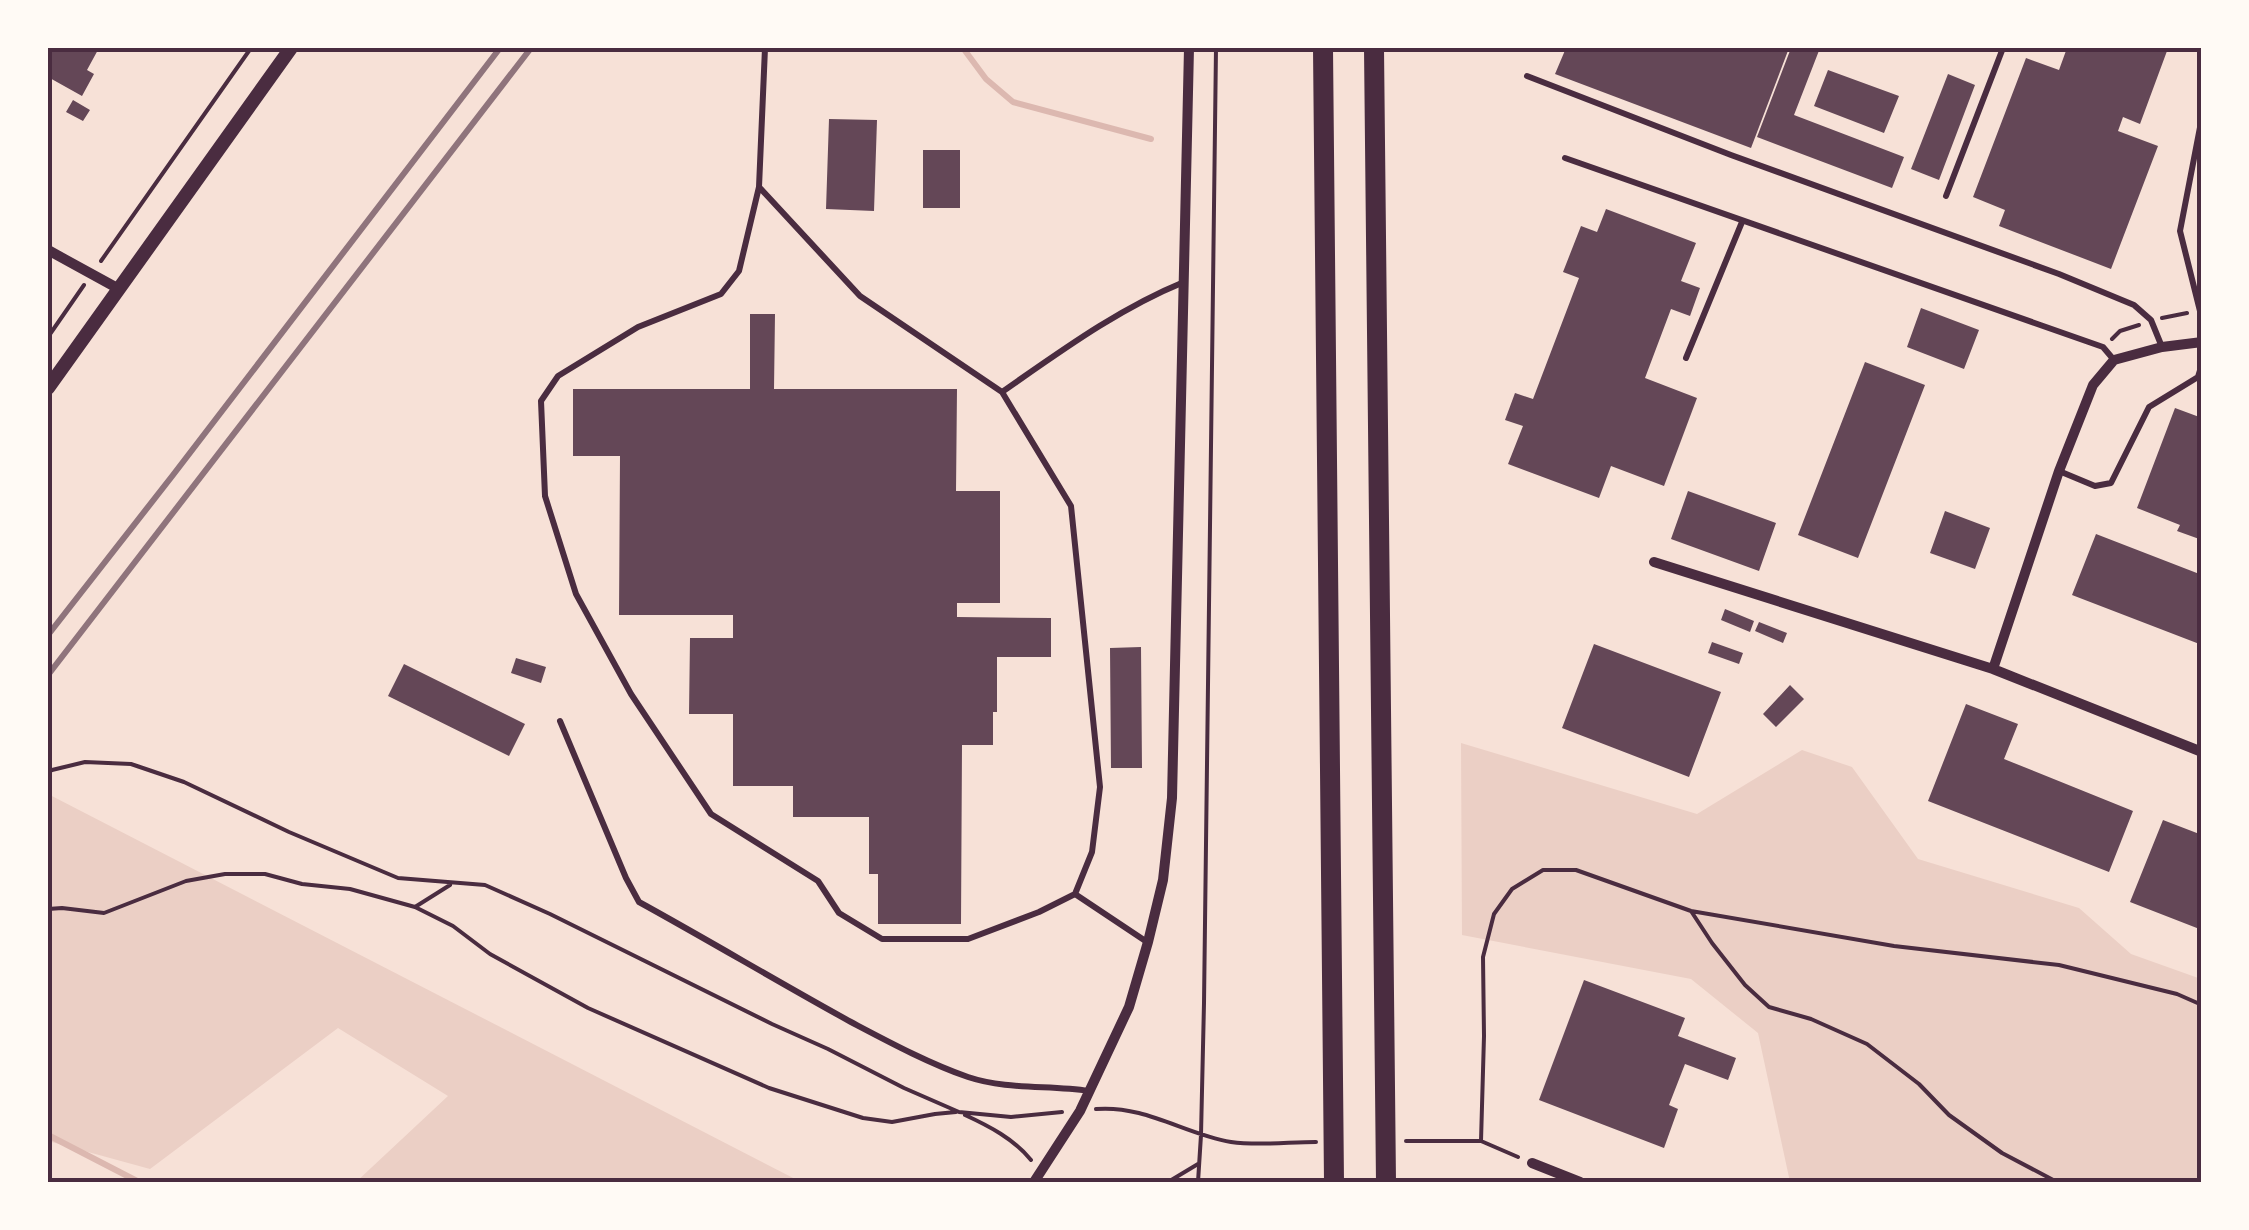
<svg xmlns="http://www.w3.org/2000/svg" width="2249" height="1230" font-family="Arial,sans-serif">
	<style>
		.green { fill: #ebcfc5 }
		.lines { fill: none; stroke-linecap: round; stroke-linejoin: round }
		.stream { stroke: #dcb8b0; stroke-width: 6 }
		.building { fill: #644757 }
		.path { stroke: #4a2c40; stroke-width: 4 }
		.service { stroke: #4a2c40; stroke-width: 6 }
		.minor { stroke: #4a2c40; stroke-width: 10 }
		.tertiary { stroke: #4a2c40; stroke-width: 14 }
		.trunk { stroke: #4a2c40; stroke-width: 20 }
		.rail { stroke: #8f747c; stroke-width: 6 }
		.neatline { fill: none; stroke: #4a2c40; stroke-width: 4 }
	</style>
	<rect width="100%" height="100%" fill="#f7e1d7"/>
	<!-- green -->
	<path class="green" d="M1461 743 1697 814 1802 750 1852 767 1918 859 2079 908 2131 954 2201 979V1182H1790L1758 1033 1691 979 1462 935Z
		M48 794 801 1182H356L448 1096 338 1028 150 1169 48 1141Z"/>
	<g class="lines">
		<!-- stream -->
		<path class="stream" d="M963 48 986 79 1013 102 1151 139
			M48 1135 139 1182"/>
	</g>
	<!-- building -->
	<path class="building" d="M48 48H99L87 70 94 74 82 96 48 77Z
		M1566 48H1789L1751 148 1555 74Z
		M1791 48H1820L1794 115 1904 157 1892 188 1757 137Z
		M2067 48H2157L2167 51 2140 124 2123 117 2118 131 2158 146 2111 269 1999 226 2005 210 1973 197 2026 58 2059 70Z
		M1828 70 1899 96 1884 133 1814 106Z
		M1948 74 1975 85 1939 180 1911 169Z
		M73 100 90 110 83 121 66 112Z
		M829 119 877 120 874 211 826 209Z
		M923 150H960V208H923Z
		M1606 209 1696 243 1681 281 1700 288 1690 316 1671 309 1645 378 1697 398 1664 486 1611 466 1599 498 1508 464 1523 426 1505 420 1515 393 1533 399 1579 278 1563 272 1581 226 1597 232Z
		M1921 308 1979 330 1964 369 1907 347Z
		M750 314H775L774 389H957L956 491H1000V603H957V617L1051 618V657H997V712H993V745H962L961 924H878V874H869V817H793V786H733V714H689L690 638H733V615H619L620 456H573V389H750Z
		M1865 362 1925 385 1858 558 1798 535Z
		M2175 408 2202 418V540L2177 531 2180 525 2137 508Z
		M1688 491 1776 523 1759 571 1671 539Z
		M1945 511 1990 528 1975 569 1930 553Z
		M2096 534 2202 575V645L2072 595Z
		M1725 609 1754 621 1750 632 1721 620Z
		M1759 622 1787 633 1783 643 1755 631Z
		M1712 642 1743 653 1739 664 1708 653Z
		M1594 644 1721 692 1689 777 1562 728Z
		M1141 647 1142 768H1111L1110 648Z
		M516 658 546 667 541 683 511 673Z
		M404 664 525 724 509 756 388 696Z
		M1790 685 1804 699 1776 727 1763 714Z
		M1966 704 2018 724 2004 759 2133 811 2109 872 1928 801Z
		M2163 820 2202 835V930L2130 902Z
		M1584 980 1685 1018 1678 1036 1736 1058 1728 1080 1685 1064 1669 1105 1678 1109 1664 1148 1539 1100Z"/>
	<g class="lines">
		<!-- path -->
		<path class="path" d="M101 261 251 48
			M2162 318 2187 313
			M48 337 84 285
			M2112 339 2120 331 2139 325
			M48 773 52 770 85 762 131 764 184 782 289 832 398 878 485 885 550 914 772 1024 828 1049 904 1088 959 1112 1011 1117 1062 1112
			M415 907 450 885
			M48 909 62 908 104 913 186 881 225 874H265L302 884 350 889 415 907 453 926 490 954 588 1008 769 1088 863 1118 892 1122 935 1114 956 1112
			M1691 911 1712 943 1745 985 1769 1007 1811 1019 1867 1044 1919 1084 1949 1115 2002 1153 2057 1182
			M1096 1109C1146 1105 1184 1134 1231 1142 1258 1146 1289 1142 1316 1142
			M965 1115C989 1126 1014 1139 1031 1160
			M1406 1141H1481L1518 1157
			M1481 1141 1484 1036 1483 957 1494 914 1512 889 1543 870H1576L1691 911 1894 946 2059 965 2177 994 2202 1005
			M1168 1182 1198 1164
			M1198 1182 1201 1135 1204 1003 1216 48"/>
		<!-- service -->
		<path class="service" d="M765 48 759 187 739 271 721 294 638 327 558 376 541 401 545 496 576 594 631 694 711 814 818 881 839 913 882 939H968L1039 912 1075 894 1147 942
			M1527 76 1731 155 2059 274 2134 305 2151 320 2162 347
			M2202 117 2180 231 2202 319
			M1565 158 2103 347 2114 360
			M760 188 860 296 1002 392 1071 506 1100 787 1092 852 1075 894
			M1946 196 2003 48
			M1686 358 1742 222
			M1002 392C1061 351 1118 309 1184 282
			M2059 471 2095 486 2111 483 2149 407 2198 377 2202 364
			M560 721 626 878 639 902C710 941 780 983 851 1022 889 1042 928 1063 968 1077 1007 1090 1048 1085 1089 1091"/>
		<!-- minor -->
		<path class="minor" d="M48 250 119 289
			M1654 562 1993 669 2202 752
			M1993 669 2059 471 2093 385 2114 360 2162 347 2202 342
			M1532 1163 1580 1182
			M1034 1182 1080 1111 1129 1007 1148 942 1163 880 1172 798 1189 48"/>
		<!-- tertiary -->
		<path class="tertiary" d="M48 388 291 48"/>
		<!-- trunk -->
		<path class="trunk" d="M1323 48 1334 1182
			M1374 48 1386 1182"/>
		<!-- rail -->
		<path class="rail" d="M48 635 173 475 500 48
			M48 675 531 48"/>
	</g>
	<!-- border -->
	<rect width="2249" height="1230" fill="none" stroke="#fffaf5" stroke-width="100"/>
	<rect x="50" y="50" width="2149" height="1130" class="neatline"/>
</svg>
